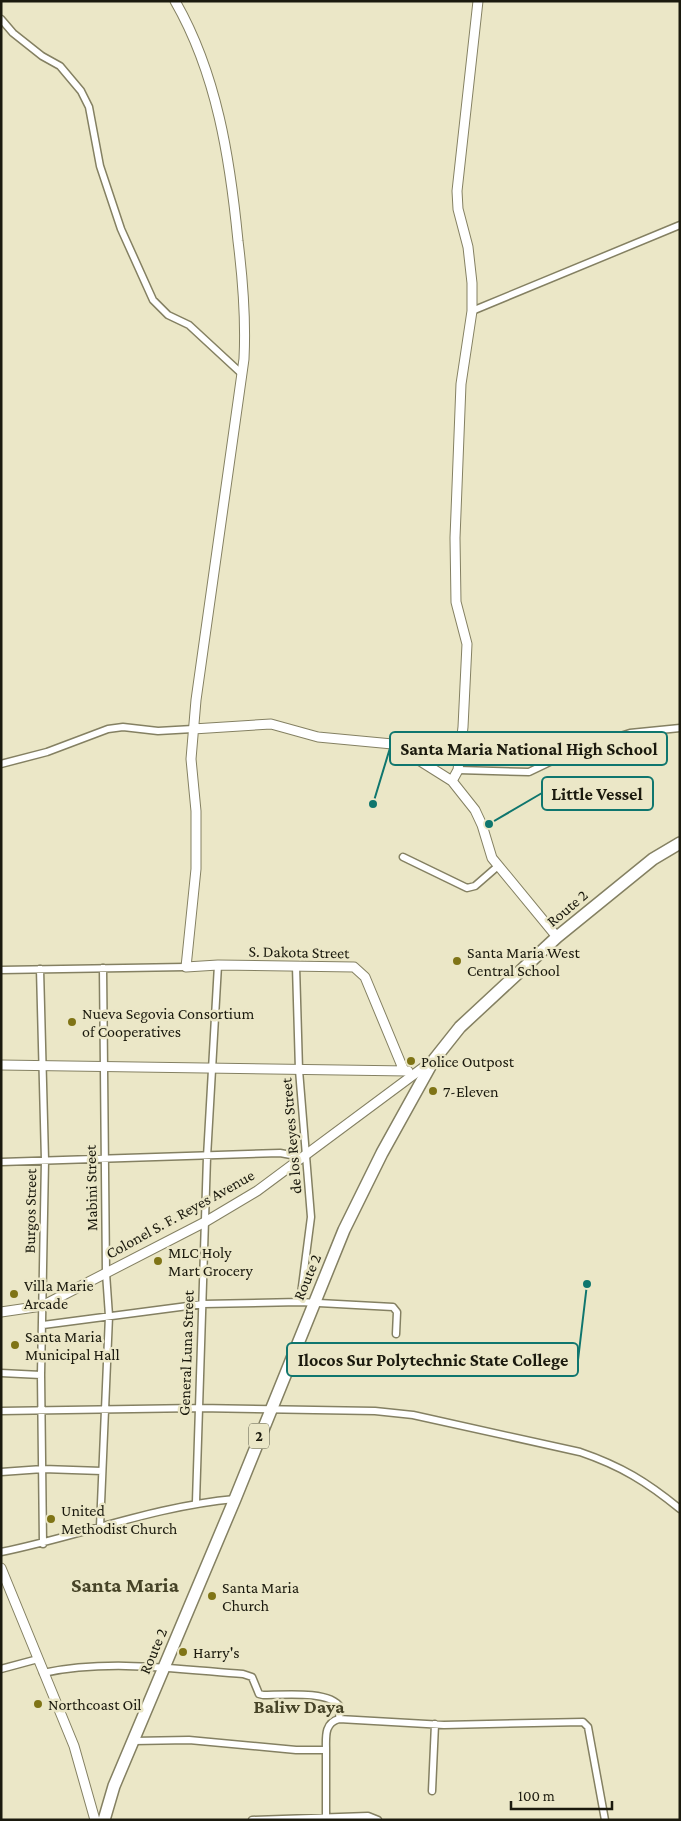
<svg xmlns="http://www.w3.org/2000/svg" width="681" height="1821" font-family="'Crimson Pro',serif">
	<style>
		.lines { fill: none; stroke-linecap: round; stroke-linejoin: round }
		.minor-casing { stroke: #848062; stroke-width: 9 }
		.tertiary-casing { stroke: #848062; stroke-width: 11 }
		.secondary-casing { stroke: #848062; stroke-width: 11 }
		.trunk-casing { stroke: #848062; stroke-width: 14 }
		.minor { stroke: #fff; stroke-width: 6 }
		.tertiary { stroke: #fff; stroke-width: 9 }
		.secondary { stroke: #fff; stroke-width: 9 }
		.trunk { stroke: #fff; stroke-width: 11 }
		.poi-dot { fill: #7f7416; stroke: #ebe7c7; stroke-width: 2 }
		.labels { text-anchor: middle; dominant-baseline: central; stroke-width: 5; stroke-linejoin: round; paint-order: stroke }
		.shield { fill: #ebe7c7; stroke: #595846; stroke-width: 1 }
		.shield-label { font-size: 15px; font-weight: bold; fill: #1b1a0e }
		.street-label { font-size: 16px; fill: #1b1a0e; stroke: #ebe7c7 }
		.poi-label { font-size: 16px; fill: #1b1a0e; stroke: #ebe7c7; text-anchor: start }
		.quarter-label { font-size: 19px; font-weight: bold; fill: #464327; stroke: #ebe7c7 }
		.district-label { font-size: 21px; font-weight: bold; fill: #464327; stroke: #ebe7c7 }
		.leader { fill: none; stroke: #0f766e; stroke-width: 2 }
		.callout-dot { fill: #0f766e; stroke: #ebe7c7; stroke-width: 2 }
		.callout { fill: #ebe7c7; stroke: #0f766e; stroke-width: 2 }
		.callout-label { font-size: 18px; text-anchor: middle; font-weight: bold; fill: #1b1a0e }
	</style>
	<rect width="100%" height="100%" fill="#ebe7c7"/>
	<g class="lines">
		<!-- minor casing -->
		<g class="minor-casing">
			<path id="minor" d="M1 19 13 33 42 56 60 66 81 91 89 107 100 166 121 229 153 300 168 315 189 325 242 374
				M472 311 680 225
				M1 764 47 752 108 729 123 727 158 731 193 729
				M458 770 529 772 552 761 576 754 614 738 630 733 680 728
				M403 857 467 888 475 886 498 866
				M296 966 299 1070 311 1217 300 1302
				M40 969 45 1160 41 1375 43 1544
				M1 970 186 967
				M1 1162 280 1153 302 1157
				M43 1325 203 1304 300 1302 393 1307 397 1312 396 1334
				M1 1373 41 1375
				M1 1411 198 1408 375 1411 413 1415 580 1452C621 1466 647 1482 680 1509
				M1 1472 43 1469 102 1471
				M196 1502 207 1157 218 965
				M100 1527 109 1316 106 1273 103 968
				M1 1552C80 1536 155 1506 235 1499
				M1 1669 38 1659
				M43 1673C108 1659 177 1669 243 1674L252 1677 259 1694 263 1695C281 1695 330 1690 340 1707L339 1719
				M133 1741 189 1740 296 1750H326C326 1737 324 1723 339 1719L444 1725 583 1722 588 1727 605 1820
				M326 1750V1816
				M432 1791 435 1724
				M252 1820 368 1816 378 1820"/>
		</g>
		<!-- tertiary casing -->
		<g class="tertiary-casing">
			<path id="tertiary" d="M175 1C217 74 230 159 238 241 243 281 246 319 244 359L196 700 191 759 196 811V869L186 967 218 965 354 967 365 977 404 1071
				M193 729 271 724 318 737 403 745 417 759 452 781 475 810 482 825 492 858 557 937
				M452 781 458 770 463 727 467 644 456 602 455 538 461 384 472 311V283L468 247 458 209 457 191 478 1
				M1 1065 408 1071"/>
		</g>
		<!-- secondary casing -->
		<g class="secondary-casing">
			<path id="secondary" d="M1 1312 42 1306 205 1222 257 1191 432 1061
				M1 1568 74 1746 95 1820"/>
		</g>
		<!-- trunk casing -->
		<g class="trunk-casing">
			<path id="trunk" d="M104 1820 114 1786 235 1499 344 1230 382 1153 433 1061 460 1027 557 937 653 859 680 843"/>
		</g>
		<!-- minor -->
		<use href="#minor" class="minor"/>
		<!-- tertiary -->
		<use href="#tertiary" class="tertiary"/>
		<!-- secondary -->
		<use href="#secondary" class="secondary"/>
		<!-- trunk -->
		<use href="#trunk" class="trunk"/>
	</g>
	<!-- markers -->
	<g class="poi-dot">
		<circle cx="457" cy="961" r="5"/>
		<circle cx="72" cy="1022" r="5"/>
		<circle cx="411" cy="1061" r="5"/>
		<circle cx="433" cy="1091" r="5"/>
		<circle cx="158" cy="1261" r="5"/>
		<circle cx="14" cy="1294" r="5"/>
		<circle cx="15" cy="1345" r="5"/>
		<circle cx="51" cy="1519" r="5"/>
		<circle cx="212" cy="1596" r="5"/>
		<circle cx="183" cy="1652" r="5"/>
		<circle cx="38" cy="1704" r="5"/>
	</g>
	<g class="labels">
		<!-- shield labels -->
		<rect class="shield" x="249" y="1423.5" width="20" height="25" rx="4"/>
		<g class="shield-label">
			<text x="259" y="1436">2</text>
		</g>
		<!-- street labels -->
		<g class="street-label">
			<text transform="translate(567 908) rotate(-40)">Route 2</text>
			<text transform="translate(299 952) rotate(1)">S. Dakota Street</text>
			<text transform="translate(291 1136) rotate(-95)">de los Reyes Street</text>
			<text transform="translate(91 1188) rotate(-91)">Mabini Street</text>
			<text transform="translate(30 1211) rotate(-89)">Burgos Street</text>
			<text transform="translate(180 1214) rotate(-29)">Colonel S. F. Reyes Avenue</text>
			<text transform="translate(307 1277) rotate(-67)">Route 2</text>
			<text transform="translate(186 1353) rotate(-88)">General Luna Street</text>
			<text transform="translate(153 1651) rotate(-67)">Route 2</text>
		</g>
		<!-- poi labels -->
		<g class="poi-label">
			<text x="467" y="952">Santa Maria West<tspan x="467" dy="18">Central School</tspan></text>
			<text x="82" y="1013">Nueva Segovia Consortium<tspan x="82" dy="18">of Cooperatives</tspan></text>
			<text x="421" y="1061">Police Outpost</text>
			<text x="443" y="1091">7-Eleven</text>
			<text x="168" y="1252">MLC Holy<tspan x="168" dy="18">Mart Grocery</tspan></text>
			<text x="24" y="1285">Villa Marie<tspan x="24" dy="18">Arcade</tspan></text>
			<text x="25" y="1336">Santa Maria<tspan x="25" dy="18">Municipal Hall</tspan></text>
			<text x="61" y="1510">United<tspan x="61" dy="18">Methodist Church</tspan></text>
			<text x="222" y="1587">Santa Maria<tspan x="222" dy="18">Church</tspan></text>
			<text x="193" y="1652">Harry's</text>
			<text x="48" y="1704">Northcoast Oil</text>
		</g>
		<!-- quarter labels -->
		<g class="quarter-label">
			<text x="299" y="1706">Baliw Daya</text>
		</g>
		<!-- district labels -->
		<g class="district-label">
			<text x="125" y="1585">Santa Maria</text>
		</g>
	</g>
	<!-- callouts -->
	<path class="leader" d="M373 804L390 748M489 824L542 793M587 1284L578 1360"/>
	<g class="callout-dot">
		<circle cx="373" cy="804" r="5"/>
		<circle cx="489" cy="824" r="5"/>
		<circle cx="587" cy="1284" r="5"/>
	</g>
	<g class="callout">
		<rect x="390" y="732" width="277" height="33" rx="5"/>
		<rect x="542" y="777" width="111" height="33" rx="5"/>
		<rect x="287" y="1343" width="291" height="33" rx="5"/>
	</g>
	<g class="callout-label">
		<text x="529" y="755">Santa Maria National High School</text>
		<text x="597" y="800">Little Vessel</text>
		<text x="433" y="1366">Ilocos Sur Polytechnic State College</text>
	</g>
	<!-- border -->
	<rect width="681" height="1821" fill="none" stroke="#1b1a0e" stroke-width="5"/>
	<!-- scale -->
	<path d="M511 1801v8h101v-8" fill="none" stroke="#1b1a0e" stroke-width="2.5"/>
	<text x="518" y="1801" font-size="15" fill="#1b1a0e" stroke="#ebe7c7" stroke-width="4" paint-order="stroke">100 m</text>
</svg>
